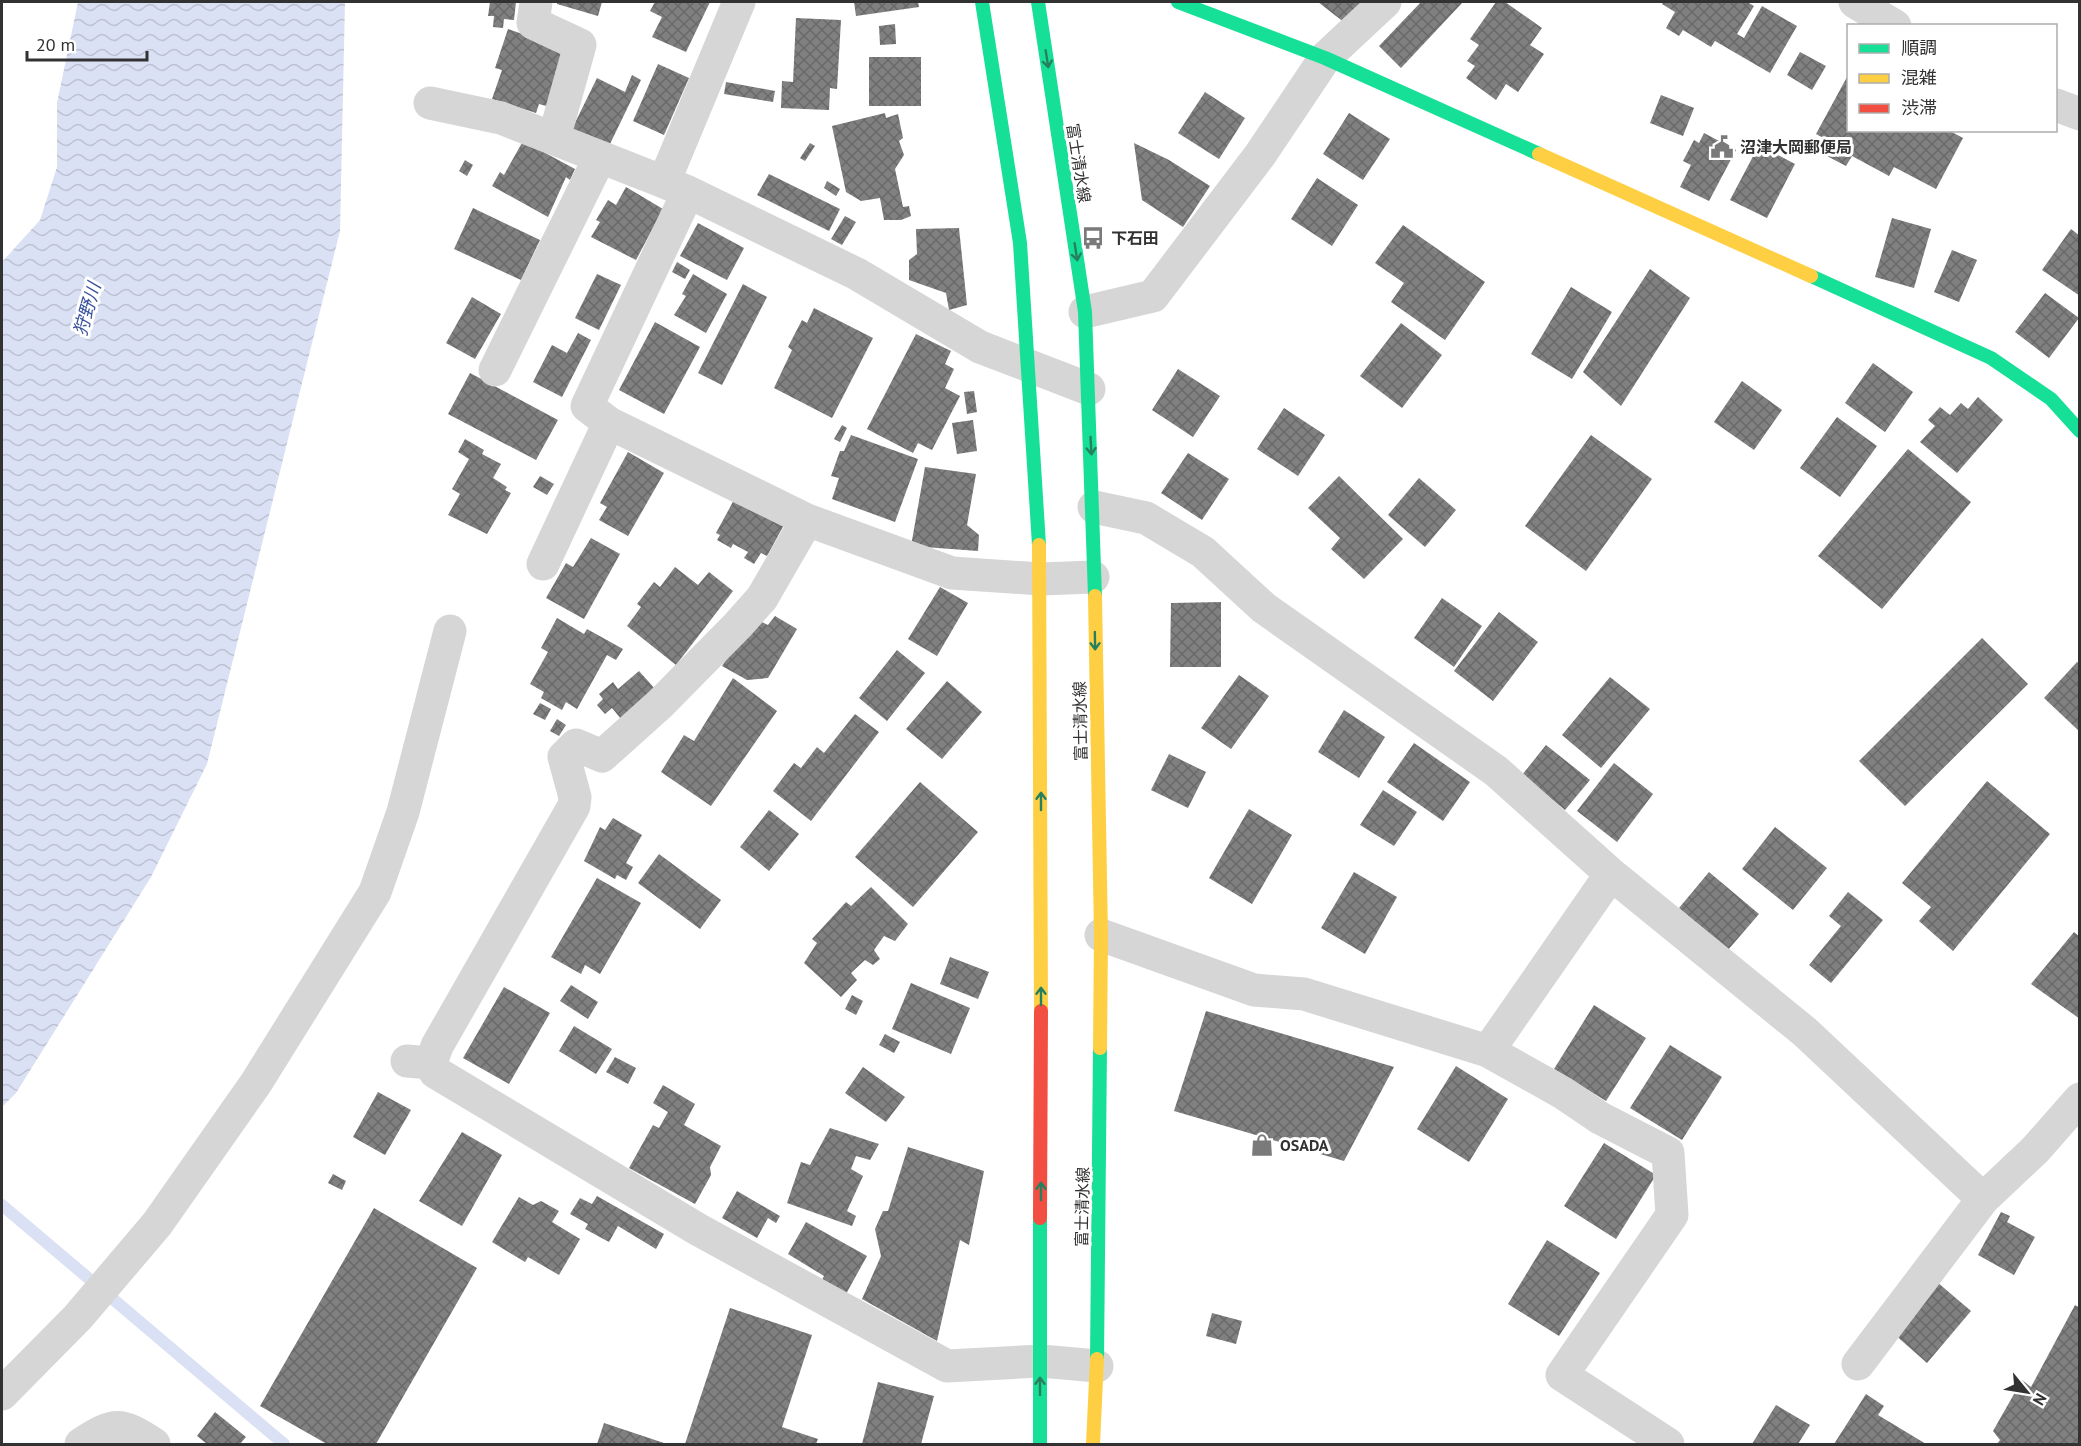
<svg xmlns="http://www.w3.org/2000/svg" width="2081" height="1446" font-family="'PT Sans','Noto Sans JP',sans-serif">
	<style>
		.water { fill: url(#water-waves) }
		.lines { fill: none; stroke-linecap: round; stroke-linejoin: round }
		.stream { stroke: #dbe1f4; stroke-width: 12 }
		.building { fill: url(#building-cross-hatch) }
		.street { stroke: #d6d6d6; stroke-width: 33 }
		.fast { stroke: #16e098; stroke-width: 14 }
		.slow { stroke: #ffcf43; stroke-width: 14 }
		.jam { stroke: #f24e42; stroke-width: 14 }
		.oneway { stroke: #258060 }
		.labels { text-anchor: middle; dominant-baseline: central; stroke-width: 6; stroke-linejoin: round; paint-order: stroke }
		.poi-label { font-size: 16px; font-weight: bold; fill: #323232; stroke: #fff; text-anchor: start }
		.street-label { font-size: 16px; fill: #323232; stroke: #fff }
		.water-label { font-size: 18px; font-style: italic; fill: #39509c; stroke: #fff }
	</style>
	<defs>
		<pattern id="water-waves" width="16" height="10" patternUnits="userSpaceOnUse" patternTransform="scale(1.5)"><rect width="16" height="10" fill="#dbe1f4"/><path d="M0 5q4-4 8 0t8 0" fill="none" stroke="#bcc2d2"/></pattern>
		<pattern id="building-cross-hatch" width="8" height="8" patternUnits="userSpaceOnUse" patternTransform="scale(1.5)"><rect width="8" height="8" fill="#808080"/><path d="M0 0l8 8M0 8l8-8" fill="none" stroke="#696969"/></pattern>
	</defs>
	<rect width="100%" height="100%" fill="#fff"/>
	<!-- water -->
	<path class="water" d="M78 2H345L340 231 207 764 151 877 16 1093 2 1107V262L40 220 57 167V103Z"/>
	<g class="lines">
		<!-- stream -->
		<path class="stream" d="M2 1205 284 1444"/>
	</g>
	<!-- building -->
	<path class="building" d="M490 2H516L514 20 504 19 503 28 493 27 494 16H488Z
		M557 2H602L598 16 557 4Z
		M655 2H710L686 52 652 37 662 17 650 11Z
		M854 2H918L919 7 856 16Z
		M1318 2H1365L1345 23Z
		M1421 2H1463L1401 68 1379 46Z
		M1496 2H1505L1542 28 1530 45 1544 54 1518 92 1506 84 1496 100 1466 78 1475 66 1467 61 1479 45 1470 39Z
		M1663 2H1747L1754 6 1737 34 1744 38 1762 6 1797 26 1770 73 1715 41 1711 47 1683 30 1679 36 1666 28 1675 12 1662 4Z
		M796 18 841 20 837 89 830 88 829 110 781 108 782 81 793 82Z
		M895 24 896 44 880 45 879 26Z
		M508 29 569 50 550 107 539 104 536 113 492 99 502 70 495 68Z
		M1800 52 1826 66 1812 90 1787 75Z
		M869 57H921V106H869Z
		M658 64 689 78 664 135 633 121Z
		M632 75 641 80 609 146 572 129 597 78 625 92Z
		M1847 77 1848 130H1948L1963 138 1936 189 1894 167 1889 176 1852 156 1846 166 1823 154 1829 141 1816 134Z
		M726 82 775 91 773 102 724 94Z
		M1205 92 1245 118 1219 159 1178 133Z
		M1661 95 1694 108 1683 136 1650 123Z
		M885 113 886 118 898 114 903 138 899 141 904 155 895 169 903 207 909 206 911 216 901 220H884L880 198 861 201 846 192 832 126Z
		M1349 113 1390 139 1363 180 1323 154Z
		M1704 133 1736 150 1709 201 1680 187 1691 165 1683 161 1694 140 1699 143Z
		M523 141 575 169 570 180 566 177 548 217 492 186 500 172 504 175Z
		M810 143 815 146 805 161 800 158Z
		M1134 143 1169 160 1210 186 1183 227 1142 200Z
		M1759 145 1795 164 1767 218 1730 200Z
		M465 160 473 165 467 176 459 171Z
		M769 174 840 209 829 231 757 195Z
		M1317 178 1358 205 1332 246 1291 219Z
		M827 181 840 189 836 196 824 188Z
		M626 187 663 209 636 260 591 237 600 222 596 220 608 200 616 205Z
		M473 208 540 240 521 280 454 249Z
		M845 216 856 222 842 245 831 239Z
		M1892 218 1931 229 1914 288 1875 277Z
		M698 223 744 248 727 280 680 256Z
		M1403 225 1485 282 1445 340 1391 302 1404 283 1375 263Z
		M959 228 967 305 949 310 946 293 909 280V260L917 254 916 229Z
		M2071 229 2080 236V296L2042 270Z
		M1952 250 1977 260 1959 302 1934 292Z
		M677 262 690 270 685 279 672 272Z
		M1650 269 1690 298 1621 406 1583 372Z
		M597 274 621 285 599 330 575 318Z
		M693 274 727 294 706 333 674 315 686 296 682 294Z
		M743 284 767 297 722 385 698 373Z
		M1571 287 1612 312 1572 379 1531 354Z
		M2045 293 2079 318 2049 358 2015 332Z
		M472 297 501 314 475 359 446 343Z
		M814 308 873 338 832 418 774 388 792 350 788 347 802 320 807 323Z
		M655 322 700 347 664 414 619 390Z
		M1401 323 1442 355 1402 408 1360 376Z
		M578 333 591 340 562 397 533 382 552 345 567 353Z
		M916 334 951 351 945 364 954 369 945 388 960 396 932 450 918 443 913 453 867 429Z
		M1873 363 1913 392 1885 432 1845 403Z
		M1178 369 1220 396 1193 437 1152 410Z
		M470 373 558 420 536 460 448 414Z
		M1742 381 1782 410 1754 450 1714 422Z
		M974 391 977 412 967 414 964 392Z
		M1978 397 2003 420 1957 473 1920 442 1935 426 1928 420 1940 407 1950 415 1961 403 1968 409Z
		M1284 408 1325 435 1298 476 1257 449Z
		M1837 417 1877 446 1840 497 1800 468Z
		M973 420 977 451 957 454 952 423Z
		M842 425 847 428 840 442 834 439Z
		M851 435 918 459 895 522 832 499 839 478 831 476 840 451H844Z
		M1591 435 1652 479 1586 571 1525 526Z
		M465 439 484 450 482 454 501 464 493 478 507 487 505 490 511 493 487 534 448 515 460 494 452 489 469 459 458 452Z
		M1908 449 1971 502 1882 609 1818 556Z
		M628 452 664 473 628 536 599 520 607 507 600 503Z
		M1188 453 1229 479 1202 520 1161 493Z
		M925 467 976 474 967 525 979 535 978 551 911 546Z
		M540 476 554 484 547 495 533 487Z
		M1339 476 1403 539 1364 579 1331 549 1340 538 1308 508Z
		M1419 478 1456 510 1425 547 1388 515Z
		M735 498 784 525 767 556 761 553 754 564 744 558 748 552 733 544 731 548 717 540 720 535 716 533Z
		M591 538 620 554 584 619 546 598 566 563 573 567Z
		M675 567 698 585 709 572 733 591 676 665 627 626 641 607 637 604 654 582 660 587Z
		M940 587 968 603 937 656 908 639Z
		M1442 598 1482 626 1454 667 1414 638Z
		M1221 602V667H1170L1171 603Z
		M1499 612 1538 642 1493 701 1454 671Z
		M775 616 797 629 768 678 747 680 722 666 734 648 762 622 768 625Z
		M557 618 584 634 587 629 623 649 616 660 607 655 577 709 566 702 562 710 541 698 544 692 530 684 548 652 541 648Z
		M1982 638 2028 684 1905 806 1859 761Z
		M897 650 925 673 887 721 859 698Z
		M2077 662 2080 664V732L2044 698Z
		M639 671 657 691 626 725 612 708 605 714 597 705 603 699 599 694 613 682 618 689Z
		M1239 675 1269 696 1231 749 1201 728Z
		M1610 677 1650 709 1601 768 1562 735Z
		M733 678 777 711 711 806 661 772 684 735 694 741Z
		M947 681 982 712 942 759 906 729Z
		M540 703 551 709 545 720 533 714Z
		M1344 710 1385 737 1359 778 1318 752Z
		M855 714 879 732 811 821 773 791 794 763 801 768 817 747 824 753Z
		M557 719 566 725 559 736 550 731Z
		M1414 743 1470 782 1443 821 1387 782Z
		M1546 745 1590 780 1565 810 1522 775Z
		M1169 754 1206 772 1188 808 1151 790Z
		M1614 763 1653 794 1617 842 1577 811Z
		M1987 781 2050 834 1953 951 1919 921 1931 907 1902 883Z
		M920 782 978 832 913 907 855 857Z
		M1383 790 1417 812 1394 846 1360 825Z
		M1249 809 1292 835 1252 904 1209 878Z
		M769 810 799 834 769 871 740 847Z
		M613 818 642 835 626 863 633 867 626 880 617 875 615 879 584 861 600 827 605 830Z
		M1775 827 1827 868 1793 910 1742 869Z
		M659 854 721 900 700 929 638 883Z
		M1354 872 1397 897 1365 954 1321 928Z
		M1709 872 1759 914 1728 950 1679 908Z
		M597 878 641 903 600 974 585 965 581 974 551 957Z
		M871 887 908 924 895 941 884 936 874 950 880 959 873 965 865 960 851 973 857 980 841 997 804 963 817 943 812 939 846 902 851 906Z
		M1848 892 1883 920 1831 983 1809 965 1841 926 1829 916Z
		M2074 932 2080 937V1019L2031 984Z
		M950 957 989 972 978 999 940 984Z
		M911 983 970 1008 951 1054 892 1029Z
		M571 985 598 1002 588 1019 560 1001Z
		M504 987 550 1013 509 1084 463 1058Z
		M852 995 863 1001 856 1015 845 1009Z
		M1594 1005 1646 1038 1606 1101 1554 1069Z
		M1206 1011 1394 1067 1344 1161 1174 1111Z
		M574 1026 612 1049 596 1074 559 1051Z
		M885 1034 900 1042 894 1053 879 1045Z
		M1670 1045 1722 1077 1682 1140 1630 1108Z
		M615 1057 636 1068 628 1084 606 1072Z
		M1456 1066 1508 1099 1469 1162 1417 1129Z
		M863 1067 905 1097 886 1122 845 1093Z
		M663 1085 695 1104 684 1125 721 1146 710 1167 711 1175 695 1204 629 1168 653 1125 659 1128 668 1112 653 1103Z
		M378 1092 411 1110 385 1155 353 1137Z
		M830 1128 879 1144 870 1160 856 1156 851 1169 863 1176 847 1211 856 1216 852 1226 787 1203 801 1162 810 1165Z
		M462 1132 502 1155 462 1226 419 1201Z
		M1604 1143 1656 1175 1616 1239 1564 1206Z
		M908 1147 984 1171 969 1245 960 1240 937 1341 862 1299 881 1256 875 1229 883 1211H888Z
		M333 1174 346 1181 342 1190 328 1183Z
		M737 1191 780 1216 776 1223 768 1218 757 1238 722 1218Z
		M597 1196 664 1234 656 1249 618 1226 609 1242 585 1229 588 1224 570 1214 580 1198 592 1204Z
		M519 1197 533 1205 541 1201 559 1211 552 1222 580 1239 559 1275 528 1257 525 1262 492 1242Z
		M374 1208 477 1268 376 1444H327L260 1406Z
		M2001 1212 2010 1216 2007 1222 2035 1237 2014 1275 1978 1255Z
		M806 1222 867 1256 846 1294 822 1280 824 1276 788 1254Z
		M1547 1240 1600 1273 1559 1336 1508 1304Z
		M1937 1282 1971 1311 1927 1363 1893 1333Z
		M2075 1305 2080 1308V1444H1997L2000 1440 1993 1431 2022 1380 2031 1387Z
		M730 1308 812 1335 782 1427 818 1439 816 1444H685Z
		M1212 1313 1242 1321 1236 1344 1206 1336Z
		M878 1382 934 1396 921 1444H862Z
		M1866 1394 1884 1406 1878 1415 1926 1444H1834Z
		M1776 1405 1810 1425 1798 1444H1752Z
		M215 1412 246 1437 240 1444H207L197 1436Z
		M604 1423 667 1444H597Z"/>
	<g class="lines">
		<!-- street -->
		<path class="street" d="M536 2 533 23 580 45 554 138
			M1855 2 1895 26
			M430 103 501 118 664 182
			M2056 105 2080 114
			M688 192 857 274 980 347 1089 389
			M1085 312 1153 296 1260 155 1325 58 1385 2
			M495 370 600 157
			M609 423 807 520 952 573 1041 579 1093 577
			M1094 507 1146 518 1203 552 1264 608 1496 771 1611 874 1805 1032 1983 1199
			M543 564 609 423 587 406 688 192 664 182 739 2
			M1101 935 1254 990 1304 994 1488 1051 1563 1093 1600 1118 1668 1153 1672 1215 1562 1375 1668 1444
			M1488 1051 1611 874
			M407 1061 431 1063 435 1072 699 1230 947 1366 1041 1361 1097 1366
			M431 1063 437 1046 574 806 575 797 564 757 576 745 602 756 660 704 738 625 762 598 807 520
			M1858 1364 1983 1199 2035 1150 2080 1099
			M2 1394 78 1317 157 1224 256 1083 375 892 403 812 450 631
			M81 1444C115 1422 120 1422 154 1444"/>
		<!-- fast -->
		<path class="fast" d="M982 2 1020 243 1039 545
			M1038 2 1085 312 1095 596
			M1178 2 1325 58 1539 154
			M1811 276 1991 358 2051 399 2080 431
			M1097 1359 1100 1048
			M1040 1444V1218"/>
		<!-- slow -->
		<path class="slow" d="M1539 154 1811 276
			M1039 545 1041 1011
			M1095 596 1101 935 1100 1048
			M1093 1444 1097 1359"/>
		<!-- jam -->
		<path class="jam" d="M1040 1218 1041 1011"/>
	</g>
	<!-- one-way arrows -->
	<defs><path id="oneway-shaft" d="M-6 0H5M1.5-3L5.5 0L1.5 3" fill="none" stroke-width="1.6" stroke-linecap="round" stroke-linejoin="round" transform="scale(1.5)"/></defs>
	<g class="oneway">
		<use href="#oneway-shaft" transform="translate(1047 59) rotate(81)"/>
		<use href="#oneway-shaft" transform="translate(1076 252) rotate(81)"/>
		<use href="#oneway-shaft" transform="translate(1091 446) rotate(87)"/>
		<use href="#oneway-shaft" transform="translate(1095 641) rotate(89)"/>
		<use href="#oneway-shaft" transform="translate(1041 801) rotate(-90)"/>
		<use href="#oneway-shaft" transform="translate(1041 996) rotate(-90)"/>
		<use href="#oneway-shaft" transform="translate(1041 1191) rotate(-90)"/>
		<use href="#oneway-shaft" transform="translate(1040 1386) rotate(-90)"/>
	</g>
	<!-- icons -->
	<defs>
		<g id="civic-bare" transform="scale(1.8)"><path d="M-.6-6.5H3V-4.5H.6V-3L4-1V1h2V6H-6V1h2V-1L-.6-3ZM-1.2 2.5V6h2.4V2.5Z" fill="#7a7a7a" stroke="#fff" stroke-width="2.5" paint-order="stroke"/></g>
		<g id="bus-bare" transform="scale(1.8)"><path d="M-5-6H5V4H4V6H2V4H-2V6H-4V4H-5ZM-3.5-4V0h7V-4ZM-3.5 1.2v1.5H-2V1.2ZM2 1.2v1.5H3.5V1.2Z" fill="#7a7a7a" stroke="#fff" stroke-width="2.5" paint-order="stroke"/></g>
		<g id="shop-bare" transform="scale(1.8)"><path d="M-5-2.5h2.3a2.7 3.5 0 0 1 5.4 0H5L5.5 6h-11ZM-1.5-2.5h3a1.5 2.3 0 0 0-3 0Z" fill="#7a7a7a" stroke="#fff" stroke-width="2.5" paint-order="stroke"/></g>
	</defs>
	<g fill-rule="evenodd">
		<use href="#civic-bare" x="1722" y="147"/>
		<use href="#bus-bare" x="1093" y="238"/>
		<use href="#shop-bare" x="1262" y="1145"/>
	</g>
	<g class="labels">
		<!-- poi labels -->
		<g class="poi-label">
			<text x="1740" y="147">沼津大岡郵便局</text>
			<text x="1111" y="238">下石田</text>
			<text x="1280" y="1145">OSADA</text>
		</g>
		<!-- street labels -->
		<g class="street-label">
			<text transform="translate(1079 163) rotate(81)">富士清水線</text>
			<text transform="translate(1080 721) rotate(-91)">富士清水線</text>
			<text transform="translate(1082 1207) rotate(-89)">富士清水線</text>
		</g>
		<!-- water labels -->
		<g class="water-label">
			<text transform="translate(87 309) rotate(-74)">狩野川</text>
		</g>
	</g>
	<!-- border -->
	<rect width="2081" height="1446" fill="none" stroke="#323232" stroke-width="6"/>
	<!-- legend -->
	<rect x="1847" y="24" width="210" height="108" fill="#ffffff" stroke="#adadad" stroke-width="1.5"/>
	<rect x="1859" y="44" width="30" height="9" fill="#16e098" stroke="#adadad" stroke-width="1.5"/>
	<text x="1901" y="54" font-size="18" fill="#323232">順調</text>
	<rect x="1859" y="74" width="30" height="9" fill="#ffcf43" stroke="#adadad" stroke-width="1.5"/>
	<text x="1901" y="84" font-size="18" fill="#323232">混雑</text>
	<rect x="1859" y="104" width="30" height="9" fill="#f24e42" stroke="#adadad" stroke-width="1.5"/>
	<text x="1901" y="114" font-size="18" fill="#323232">渋滞</text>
	<!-- north arrow -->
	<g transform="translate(2027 1392) rotate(120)" stroke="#ffffff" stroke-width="4.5" paint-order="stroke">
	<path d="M0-4.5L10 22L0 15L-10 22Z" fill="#323232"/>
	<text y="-9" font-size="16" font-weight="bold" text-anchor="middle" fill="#323232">N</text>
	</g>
	<!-- scale -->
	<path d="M27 51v9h120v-9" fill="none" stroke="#323232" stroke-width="3"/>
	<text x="36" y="51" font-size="18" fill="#323232" stroke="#ffffff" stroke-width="4.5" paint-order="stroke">20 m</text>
</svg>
